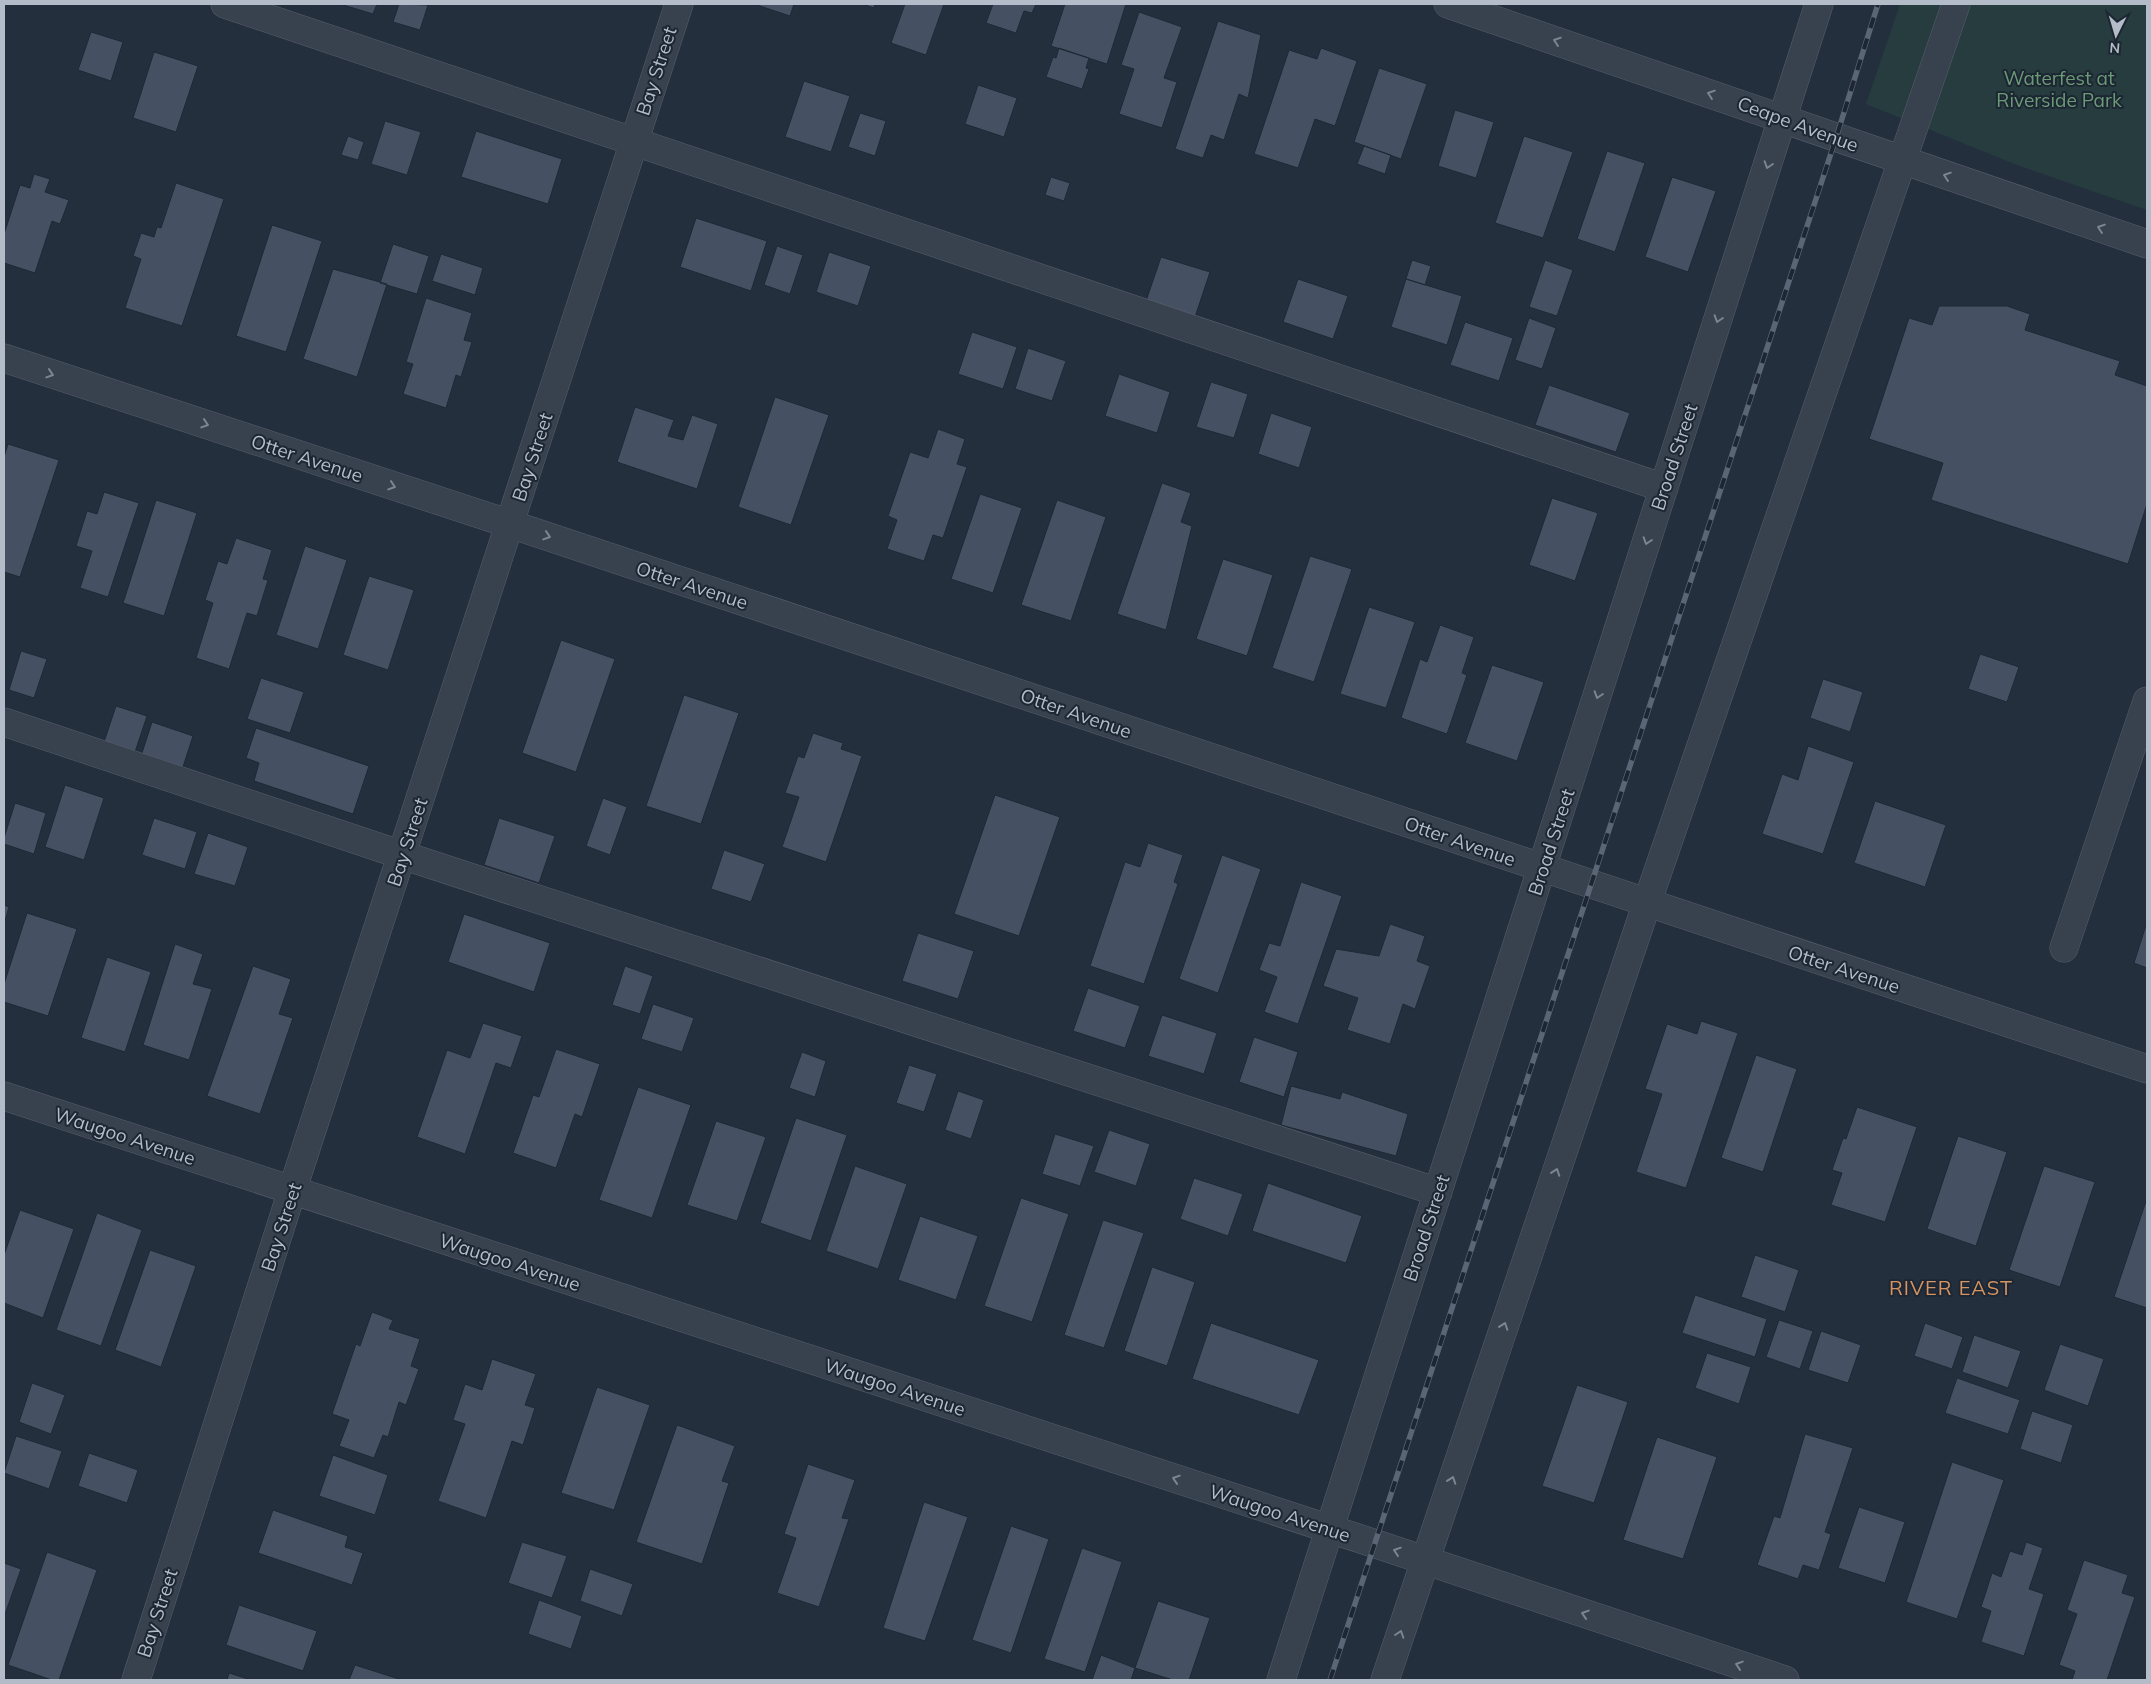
<svg xmlns="http://www.w3.org/2000/svg" width="2151" height="1684" font-family="Mulish,sans-serif">
	<style>
		.green { fill: #263c3f }
		.building { fill: #455162; stroke: #1f2835 }
		.lines { fill: none; stroke-linecap: round; stroke-linejoin: round }
		.minor-casing { stroke: #565f6c; stroke-width: 29 }
		.minor { stroke: #38414e; stroke-width: 28 }
		.rail-casing { stroke: #5a6575; stroke-width: 5.5 }
		.rail { stroke: #1d2633; stroke-width: 4; stroke-dasharray: 11; stroke-linecap: butt }
		.oneway { stroke: #7c8592 }
		.labels { text-anchor: middle; dominant-baseline: central; stroke-width: 4; stroke-linejoin: round; paint-order: stroke }
		.street-label { font-size: 19px; fill: #b4bcc9; stroke: #1d2633 }
		.park-label { font-size: 19px; fill: #6b9a76; stroke: #1d2633 }
		.neighbourhood-label { font-size: 20px; letter-spacing: 1px; fill: #d59563; stroke: #1d2633 }
	</style>
	<rect width="100%" height="100%" fill="#242f3e"/>
	<!-- green -->
	<path class="green" d="M1900 4H2147V210L2017 165 1866 104Z"/>
	<!-- building -->
	<path class="building" d="M340 4H377L373 14Z
		M399 4 428 5 420 30 393 22Z
		M754 4H794L790 16Z
		M862 4H875L874 8Z
		M905 4H944L926 55 891 43Z
		M993 4H1036L1032 13 1024 11 1016 33 986 23Z
		M1065 4H1126L1107 64 1051 46Z
		M1139 12 1182 27 1164 78 1177 82 1162 128 1119 114 1134 69 1121 65Z
		M1218 21 1261 35 1248 98 1239 94 1224 140 1211 135 1203 158 1175 149Z
		M91 32 123 42 111 81 78 70Z
		M1059 48 1089 58 1086 68 1089 69 1082 89 1046 77 1053 57 1056 58Z
		M1321 48 1357 61 1335 126 1315 119 1298 168 1254 154 1289 50 1317 59Z
		M154 52 198 66 176 132 133 118Z
		M1379 68 1427 84 1401 159 1354 142Z
		M804 81 850 96 831 152 785 137Z
		M978 85 1017 98 1004 137 965 124Z
		M1455 110 1494 122 1476 178 1438 166Z
		M860 113 886 121 875 156 848 147Z
		M385 121 421 132 407 175 371 164Z
		M476 131 562 159 548 204 461 177Z
		M348 136 364 142 358 160 341 155Z
		M1524 136 1573 152 1543 238 1495 223Z
		M1364 146 1391 155 1385 174 1357 164Z
		M1607 151 1645 163 1615 252 1577 239Z
		M34 174 50 179 45 192 69 200 60 224 52 221 35 273 4 263V234L20 185 30 188Z
		M1051 177 1070 183 1064 201 1045 195Z
		M1672 177 1716 191 1688 272 1645 257Z
		M176 183 224 199 182 326 125 308 141 259 133 256 141 233 154 237 157 227 161 228Z
		M696 218 767 241 751 291 680 267Z
		M272 225 322 241 286 352 236 336Z
		M393 244 429 256 417 294 380 283Z
		M777 246 803 255 790 294 764 285Z
		M829 252 871 266 858 306 816 292Z
		M441 254 483 268 475 295 432 281Z
		M1161 257 1210 272 1195 317 1146 301Z
		M1412 260 1431 266 1425 285 1406 279Z
		M1545 260 1573 270 1557 316 1529 307Z
		M333 269 387 284 357 377 303 359Z
		M1298 279 1348 296 1333 339 1283 322Z
		M1406 279 1462 296 1447 345 1391 327Z
		M426 298 472 313 464 340 472 342 461 377 456 375 446 408 403 394 413 364 406 362Z
		M1939 306H2007L2030 314 2025 330 2120 361 2115 375 2147 386V504L2128 564 1931 500 1943 463 1869 439 1909 318 1932 325Z
		M1529 318 1556 328 1542 369 1515 360Z
		M1465 322 1513 338 1499 381 1450 365Z
		M972 332 1017 347 1003 389 958 374Z
		M1028 348 1066 361 1052 401 1015 389Z
		M1119 374 1170 392 1157 433 1105 416Z
		M1211 382 1248 394 1234 438 1196 427Z
		M1549 385 1630 413 1616 452 1535 425Z
		M775 397 829 415 791 525 738 507Z
		M635 407 674 420 668 436 683 440 692 415 718 424 697 489 617 462Z
		M1271 413 1312 427 1299 468 1258 454Z
		M938 429 965 439 957 464 967 467 943 538 933 535 924 561 887 549 897 520 888 516 910 452 928 458Z
		M8 444 59 460 20 577 4 572V457Z
		M1162 483 1191 493 1181 522 1192 526 1166 630 1117 614Z
		M104 492 139 503 108 597 80 588 92 551 76 546 87 511 97 514Z
		M980 494 1022 508 993 593 951 579Z
		M1552 498 1598 513 1575 581 1529 565Z
		M156 500 197 513 164 616 123 603Z
		M1057 500 1106 517 1071 621 1021 605Z
		M236 538 272 550 263 579 268 580 257 616 247 613 229 669 196 658 213 603 205 600 218 561 227 564Z
		M305 546 347 560 318 649 276 635Z
		M1310 556 1352 569 1314 682 1272 668Z
		M1223 559 1273 575 1247 656 1196 639Z
		M369 576 414 590 388 670 343 655Z
		M1369 607 1415 622 1386 708 1340 694Z
		M1440 625 1474 637 1462 673 1467 675 1447 734 1401 718 1420 659 1427 662Z
		M561 640 615 659 576 772 522 753Z
		M21 651 47 659 34 698 9 690Z
		M1980 654 2019 667 2007 702 1968 689Z
		M1492 665 1544 682 1517 761 1465 743Z
		M261 678 304 692 290 733 247 719Z
		M1823 679 1863 692 1850 732 1810 718Z
		M684 695 739 713 701 824 646 806Z
		M116 706 147 716 135 752 104 742Z
		M152 722 193 736 182 770 141 756Z
		M256 728 369 766 353 814 254 781 259 763 246 758Z
		M813 733 843 743 841 749 862 756 826 862 782 847 799 797 785 793 798 756 804 758Z
		M1808 746 1854 762 1823 854 1762 834 1782 774 1798 780Z
		M65 785 104 798 84 860 45 847Z
		M995 795 1060 817 1019 936 954 914Z
		M603 798 627 807 610 855 586 846Z
		M1875 801 1946 825 1925 887 1854 863Z
		M15 803 46 813 34 854 4 844V838Z
		M154 818 197 832 185 869 142 855Z
		M499 818 555 836 539 883 484 865Z
		M208 833 248 847 235 886 194 874Z
		M1148 843 1183 855 1174 882 1178 884 1144 984 1090 966 1125 862 1140 867Z
		M724 850 765 864 751 902 711 889Z
		M1222 855 1261 869 1218 993 1179 979Z
		M1301 882 1342 896 1298 1024 1264 1012 1277 977 1259 970 1269 943 1280 946Z
		M4 905 9 907 4 924Z
		M27 913 77 929 48 1016 4 1002V984Z
		M464 914 550 943 534 992 448 962Z
		M2147 922V968L2134 963Z
		M1390 924 1425 936 1417 961 1430 966 1415 1009 1403 1004 1390 1044 1347 1030 1358 998 1323 986 1336 949 1379 956Z
		M918 933 974 951 958 999 902 981Z
		M175 944 203 954 193 984 212 989 189 1060 143 1045Z
		M107 957 151 972 125 1052 81 1038Z
		M253 966 291 979 279 1014 293 1018 260 1114 207 1096Z
		M625 966 653 976 640 1014 612 1005Z
		M1088 988 1140 1006 1125 1048 1073 1031Z
		M653 1004 694 1018 682 1052 641 1039Z
		M1162 1015 1217 1033 1204 1074 1148 1056Z
		M1701 1021 1738 1033 1686 1188 1636 1172 1662 1094 1645 1089 1667 1024 1697 1034Z
		M483 1023 522 1036 511 1068 496 1063 465 1154 417 1137 447 1050 470 1058Z
		M1254 1037 1298 1052 1284 1097 1239 1082Z
		M556 1049 600 1064 582 1117 575 1114 556 1168 513 1153 533 1095 539 1097Z
		M802 1052 826 1061 815 1097 789 1088Z
		M1756 1055 1797 1069 1763 1172 1721 1158Z
		M909 1065 937 1074 924 1112 896 1103Z
		M1291 1086 1340 1099 1342 1092 1408 1114 1396 1156 1281 1125Z
		M638 1087 691 1105 652 1218 599 1200Z
		M958 1091 984 1100 971 1139 945 1130Z
		M1857 1107 1917 1127 1885 1222 1831 1205 1842 1173 1832 1170 1843 1138 1846 1139Z
		M796 1118 847 1135 811 1241 760 1223Z
		M716 1121 766 1137 737 1221 687 1205Z
		M1109 1130 1150 1144 1136 1186 1094 1172Z
		M1055 1134 1094 1146 1080 1186 1042 1174Z
		M1958 1136 2007 1152 1976 1246 1927 1229Z
		M855 1166 907 1184 878 1269 826 1251Z
		M2044 1166 2095 1182 2060 1287 2009 1270Z
		M1194 1178 1243 1194 1228 1236 1180 1219Z
		M1268 1183 1362 1216 1346 1263 1252 1231Z
		M1021 1198 1069 1214 1032 1322 984 1306Z
		M2147 1198V1308L2114 1297Z
		M20 1210 74 1229 43 1318 4 1303V1255Z
		M97 1213 142 1230 101 1346 56 1330Z
		M920 1216 978 1236 956 1300 898 1280Z
		M1103 1220 1144 1233 1104 1348 1064 1335Z
		M150 1250 196 1266 161 1367 115 1350Z
		M1755 1255 1799 1270 1785 1312 1741 1297Z
		M1152 1267 1195 1282 1167 1366 1124 1351Z
		M1695 1295 1767 1319 1755 1357 1682 1333Z
		M372 1312 393 1320 389 1329 420 1339 411 1366 419 1369 406 1405 399 1402 388 1437 383 1435 374 1458 339 1446 349 1420 332 1414 356 1344 360 1346Z
		M1779 1320 1813 1331 1800 1369 1766 1357Z
		M1211 1323 1319 1360 1299 1415 1192 1379Z
		M1925 1323 1963 1337 1952 1369 1914 1356Z
		M1821 1331 1861 1345 1848 1383 1808 1370Z
		M1974 1335 2021 1351 2008 1388 1962 1372Z
		M2060 1344 2104 1359 2088 1406 2044 1390Z
		M1707 1353 1751 1367 1739 1404 1695 1388Z
		M492 1359 536 1374 525 1405 535 1408 523 1445 512 1441 486 1518 438 1501 465 1424 453 1420 465 1384 482 1390Z
		M1957 1378 2020 1400 2008 1434 1945 1413Z
		M32 1383 65 1395 51 1434 19 1422Z
		M1577 1385 1628 1402 1594 1503 1542 1486Z
		M597 1387 650 1405 614 1510 561 1493Z
		M2032 1411 2073 1425 2061 1463 2020 1449Z
		M677 1425 735 1446 722 1481 729 1483 702 1564 636 1542Z
		M1805 1434 1853 1448 1825 1532 1831 1534 1819 1570 1803 1565 1798 1579 1757 1565 1774 1516 1780 1518Z
		M16 1436 62 1451 49 1489 4 1473Z
		M1657 1437 1717 1457 1683 1559 1623 1540Z
		M89 1453 138 1470 127 1503 78 1486Z
		M333 1455 388 1475 375 1515 319 1496Z
		M1952 1462 2004 1480 1957 1619 1906 1602Z
		M808 1464 855 1480 842 1518 849 1519 819 1607 777 1593 796 1538 784 1534Z
		M924 1502 968 1517 925 1641 883 1628Z
		M1859 1507 1905 1522 1885 1583 1838 1568Z
		M273 1510 348 1536 345 1547 363 1553 352 1585 258 1553Z
		M1011 1526 1049 1539 1011 1653 972 1640Z
		M522 1542 567 1556 552 1598 508 1583Z
		M2026 1542 2043 1548 2029 1589 2044 1594 2024 1656 1981 1642 1991 1611 1981 1607 1992 1573 2001 1577 2010 1551 2022 1555Z
		M1082 1548 1122 1562 1085 1672 1044 1659Z
		M47 1552 97 1570 59 1680H52L8 1665Z
		M2084 1560 2128 1575 2122 1593 2135 1597 2107 1680H2072L2075 1671 2059 1665 2077 1614 2067 1610Z
		M4 1563 21 1569 4 1617Z
		M590 1569 633 1584 622 1616 580 1601Z
		M539 1600 582 1616 571 1649 528 1634Z
		M1158 1601 1210 1618 1189 1680H1173L1135 1668Z
		M239 1605 317 1631 303 1671 226 1645Z
		M1101 1655 1135 1668 1131 1680H1092Z
		M355 1665 402 1680H349Z
		M229 1673 251 1680H227Z"/>
	<g class="lines">
		<!-- minor casing -->
		<g class="minor-casing">
			<path id="minor" d="M225 4 1664 488
				M1448 4 2147 244
				M4 358 510 524 2147 1069
				M4 722 402 855 1438 1192
				M2064 948 2147 701
				M4 1096 1376 1544 1785 1680
				M136 1680 292 1191 679 4
				M1281 1680 1819 4
				M1385 1680 1647 903 1956 4"/>
		</g>
		<!-- minor -->
		<use href="#minor" class="minor"/>
		<!-- rail casing -->
		<g class="rail-casing">
			<path id="rail" d="M1330 1680 1836 138 1878 4"/>
		</g>
		<!-- rail -->
		<use href="#rail" class="rail"/>
	</g>
	<!-- one-way arrows -->
	<defs><path id="oneway-chevron" d="M-2-3.5L2.5 0L-2 3.5" fill="none" stroke-width="1.6" stroke-linecap="round" stroke-linejoin="round" transform="scale(1.25)"/></defs>
	<g class="oneway">
		<use href="#oneway-chevron" transform="translate(1557 41) rotate(-161)"/>
		<use href="#oneway-chevron" transform="translate(1711 94) rotate(-161)"/>
		<use href="#oneway-chevron" transform="translate(1768 165) rotate(108)"/>
		<use href="#oneway-chevron" transform="translate(1947 176) rotate(-161)"/>
		<use href="#oneway-chevron" transform="translate(2101 228) rotate(-161)"/>
		<use href="#oneway-chevron" transform="translate(1718 319) rotate(108)"/>
		<use href="#oneway-chevron" transform="translate(50 374) rotate(18)"/>
		<use href="#oneway-chevron" transform="translate(205 424) rotate(18)"/>
		<use href="#oneway-chevron" transform="translate(392 486) rotate(18)"/>
		<use href="#oneway-chevron" transform="translate(547 536) rotate(18)"/>
		<use href="#oneway-chevron" transform="translate(1647 541) rotate(108)"/>
		<use href="#oneway-chevron" transform="translate(1598 695) rotate(108)"/>
		<use href="#oneway-chevron" transform="translate(1556 1172) rotate(-71)"/>
		<use href="#oneway-chevron" transform="translate(1504 1326) rotate(-71)"/>
		<use href="#oneway-chevron" transform="translate(1176 1479) rotate(-162)"/>
		<use href="#oneway-chevron" transform="translate(1452 1480) rotate(-71)"/>
		<use href="#oneway-chevron" transform="translate(1397 1551) rotate(-161)"/>
		<use href="#oneway-chevron" transform="translate(1585 1614) rotate(-162)"/>
		<use href="#oneway-chevron" transform="translate(1400 1634) rotate(-72)"/>
		<use href="#oneway-chevron" transform="translate(1739 1665) rotate(-162)"/>
	</g>
	<g class="labels">
		<!-- street labels -->
		<g class="street-label">
			<text transform="translate(656 71) rotate(-72)">Bay Street</text>
			<text transform="translate(1798 124) rotate(20)">Ceape Avenue</text>
			<text transform="translate(532 457) rotate(-72)">Bay Street</text>
			<text transform="translate(1674 457) rotate(-72)">Broad Street</text>
			<text transform="translate(307 458) rotate(18)">Otter Avenue</text>
			<text transform="translate(692 585) rotate(18)">Otter Avenue</text>
			<text transform="translate(1076 713) rotate(19)">Otter Avenue</text>
			<text transform="translate(1460 841) rotate(19)">Otter Avenue</text>
			<text transform="translate(407 842) rotate(-72)">Bay Street</text>
			<text transform="translate(1551 842) rotate(-72)">Broad Street</text>
			<text transform="translate(1844 969) rotate(18)">Otter Avenue</text>
			<text transform="translate(125 1136) rotate(18)">Waugoo Avenue</text>
			<text transform="translate(281 1227) rotate(-72)">Bay Street</text>
			<text transform="translate(1426 1228) rotate(-72)">Broad Street</text>
			<text transform="translate(510 1262) rotate(18)">Waugoo Avenue</text>
			<text transform="translate(895 1387) rotate(18)">Waugoo Avenue</text>
			<text transform="translate(1280 1513) rotate(18)">Waugoo Avenue</text>
			<text transform="translate(157 1613) rotate(-72)">Bay Street</text>
		</g>
		<!-- park labels -->
		<g class="park-label">
			<text x="2059" y="78">Waterfest at<tspan x="2059" dy="22">Riverside Park</tspan></text>
		</g>
		<!-- neighbourhood labels -->
		<g class="neighbourhood-label">
			<text x="1951" y="1287">RIVER EAST</text>
		</g>
	</g>
	<!-- border -->
	<rect width="2151" height="1684" fill="none" stroke="#b4bcc9" stroke-width="10"/>
	<!-- north arrow -->
	<g transform="translate(2116 35) rotate(185)" stroke="#1d2633" stroke-width="4" paint-order="stroke">
	<path d="M0-4L9 19L0 12L-9 19Z" fill="#b4bcc9"/>
	<text y="-8" font-size="14" font-weight="bold" text-anchor="middle" fill="#b4bcc9">N</text>
	</g>
</svg>
